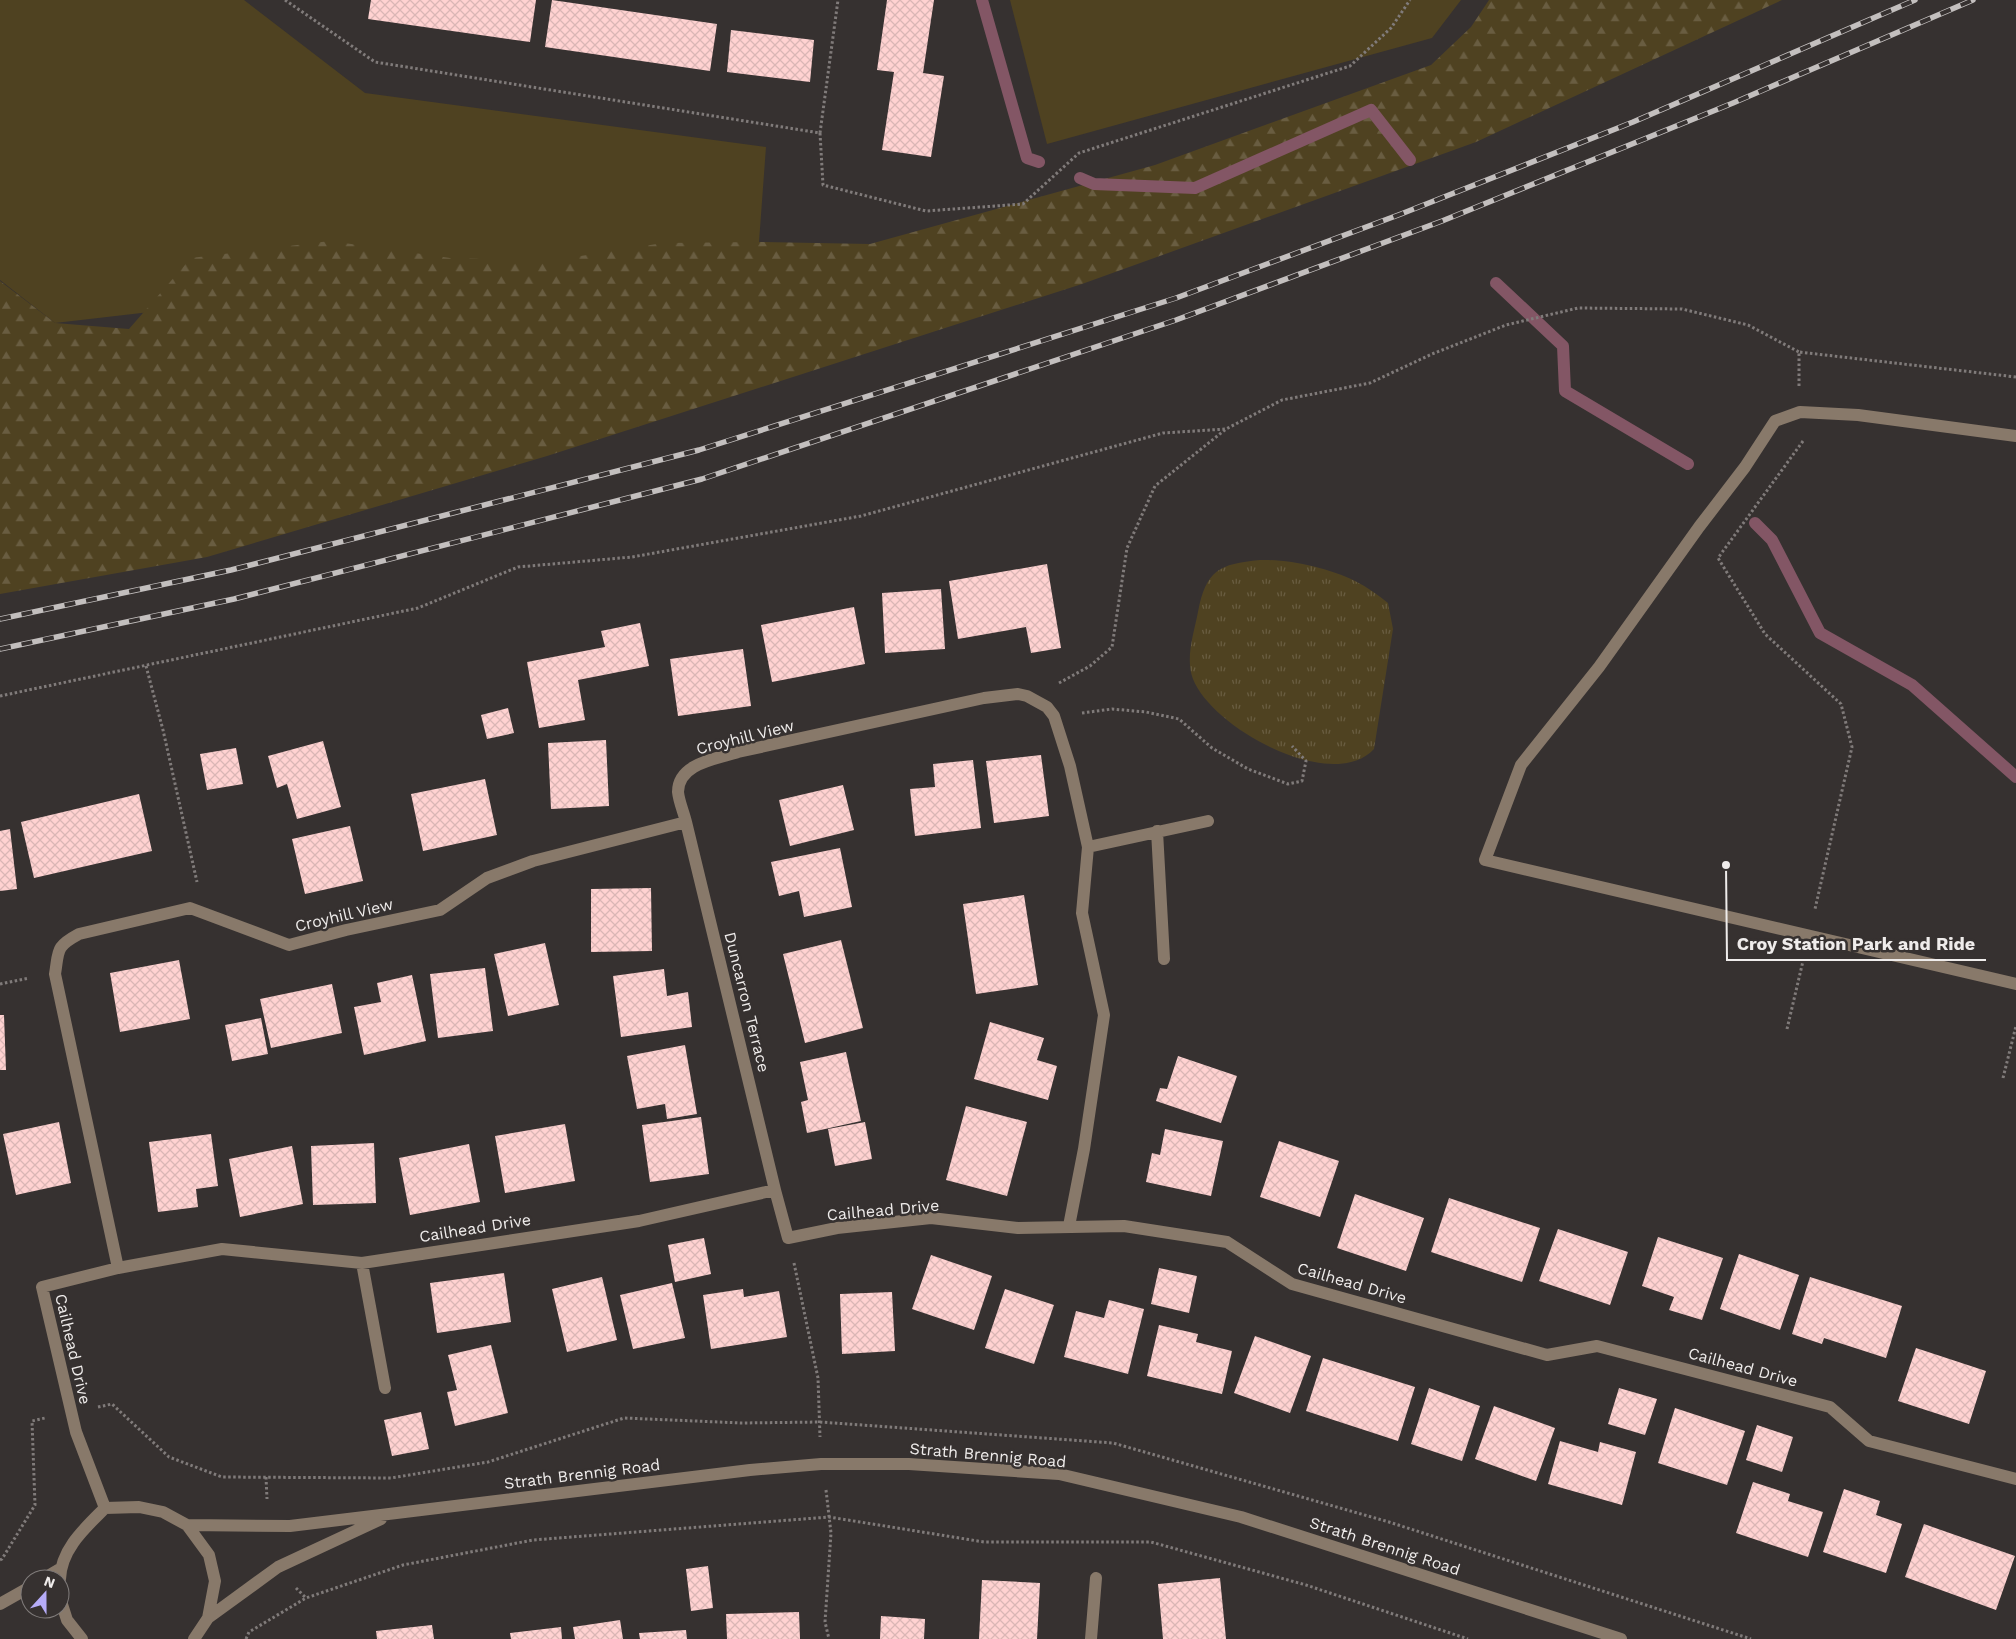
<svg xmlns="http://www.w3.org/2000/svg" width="2016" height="1639" font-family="'Work Sans',sans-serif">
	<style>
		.green { fill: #4f4221 }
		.forest { fill: url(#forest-firs) }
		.park { fill: url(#park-tufts) }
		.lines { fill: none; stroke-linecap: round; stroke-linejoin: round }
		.stream { stroke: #835665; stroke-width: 12 }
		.building { fill: url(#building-cross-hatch) }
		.path { stroke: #807b7a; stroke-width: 3; stroke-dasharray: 2.5 2.5; stroke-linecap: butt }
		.minor { stroke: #88796a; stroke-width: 12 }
		.rail-casing { stroke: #c3bfbe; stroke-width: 5.5 }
		.rail { stroke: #363130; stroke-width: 4; stroke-dasharray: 11; stroke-linecap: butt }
		.labels { text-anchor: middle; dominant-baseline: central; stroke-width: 5; stroke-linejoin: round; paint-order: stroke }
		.street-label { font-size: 16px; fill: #efeceb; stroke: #363130 }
		.leader { fill: none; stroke: #efeceb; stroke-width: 2 }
		.callout-dot { fill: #efeceb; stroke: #363130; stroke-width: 2 }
		.callout-label { font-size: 18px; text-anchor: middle; font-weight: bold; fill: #efeceb; stroke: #363130; stroke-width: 5; stroke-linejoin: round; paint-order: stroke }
	</style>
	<defs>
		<pattern id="forest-firs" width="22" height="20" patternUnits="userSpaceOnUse" patternTransform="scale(1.25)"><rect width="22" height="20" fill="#4f4221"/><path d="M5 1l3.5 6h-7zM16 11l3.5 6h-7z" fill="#695d41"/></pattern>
		<pattern id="park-tufts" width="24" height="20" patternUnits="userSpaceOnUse" patternTransform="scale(1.25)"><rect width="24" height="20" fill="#4f4221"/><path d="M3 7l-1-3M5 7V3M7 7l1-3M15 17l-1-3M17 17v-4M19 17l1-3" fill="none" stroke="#695d41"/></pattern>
		<pattern id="building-cross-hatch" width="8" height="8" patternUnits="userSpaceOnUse" patternTransform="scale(1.25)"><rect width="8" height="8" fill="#ffd2d1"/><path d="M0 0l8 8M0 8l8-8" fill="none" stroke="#dab6b5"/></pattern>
	</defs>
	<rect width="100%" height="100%" fill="#363130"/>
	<!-- green -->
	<path class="green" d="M0 0H244L365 93 766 147 759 242 55 323 0 280Z
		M1010 0H1461L1432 38 1047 144Z"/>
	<!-- forest -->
	<path class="forest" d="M1489 0H1782L1476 142 1082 284 547 456 207 557 0 594V281L55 323 129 329 191 258 330 241 450 258 549 261 663 243 759 242 870 244 1155 165 1431 65 1471 27Z"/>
	<!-- park -->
	<path class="park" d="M1260 560C1288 559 1329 568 1355 581 1367 587 1378 595 1388 603L1393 629 1374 749C1332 794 1212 728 1193 679 1185 658 1194 633 1198 612 1206 570 1219 564 1260 560Z"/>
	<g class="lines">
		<!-- stream -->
		<path class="stream" d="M982 0 1027 158 1039 162
			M1080 178 1094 184 1195 188 1371 110 1410 160
			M1496 283 1563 346 1565 391 1688 464
			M1755 523 1772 540 1820 633 1912 685 2016 777"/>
	</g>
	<!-- building -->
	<path class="building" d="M371 0H536L530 42 368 19Z
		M552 0 717 24 710 71 545 47Z
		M887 0H934L923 73 944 76 931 157 882 150 894 72 877 70Z
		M731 30 814 40 810 82 727 72Z
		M1047 564 1061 648 1031 653 1026 627 958 639 949 581Z
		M941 589 945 649 885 653 882 593Z
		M854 607 865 664 772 682 761 625Z
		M640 623 649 666 578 680 585 720 539 728 527 662 605 647 601 631Z
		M743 649 751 706 678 716 670 659Z
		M508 708 514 733 487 739 481 715Z
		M606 740 609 806 551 809 548 743Z
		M323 741 341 807 297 819 287 784 277 788 268 756Z
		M236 748 243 784 207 790 200 754Z
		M1041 755 1049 816 994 823 986 761Z
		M973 760 981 828 915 836 910 789 935 787 933 764Z
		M485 779 497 835 423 851 411 794Z
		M843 785 854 830 790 846 779 800Z
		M139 794 152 851 34 878 21 822Z
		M350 826 363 881 305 894 292 839Z
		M10 829 17 889 0 891V831Z
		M840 848 852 907 804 917 799 891 779 896 771 862Z
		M651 888 652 951 591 952V889Z
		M1024 895 1038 985 976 994 963 904Z
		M841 940 863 1028 805 1043 783 954Z
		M545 943 559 1005 508 1016 494 954Z
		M179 960 190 1019 120 1032 110 973Z
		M485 968 493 1031 438 1038 430 974Z
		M664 969 667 996 688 992 692 1027 621 1037 613 976Z
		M412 975 426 1041 364 1055 354 1007 381 1002 377 983Z
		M332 984 342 1033 271 1048 260 999Z
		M0 1015H4L6 1070H0Z
		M261 1018 268 1054 232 1061 225 1025Z
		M990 1022 1044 1038 1037 1060 1057 1066 1048 1100 974 1079Z
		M685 1045 697 1114 667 1119 665 1104 637 1109 627 1056Z
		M846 1052 861 1121 807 1133 801 1102 808 1100 800 1062Z
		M1178 1056 1237 1076 1221 1123 1156 1101 1160 1088 1167 1089Z
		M966 1106 1027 1122 1007 1196 946 1180Z
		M701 1117 709 1174 650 1182 642 1125Z
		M59 1122 71 1183 16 1195 3 1134Z
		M865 1122 872 1159 835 1166 828 1129Z
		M565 1124 575 1181 505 1193 495 1136Z
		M1165 1129 1223 1141 1211 1196 1146 1182 1152 1153 1160 1155Z
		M211 1134 218 1186 196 1189 198 1207 158 1212 149 1142Z
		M1279 1141 1339 1161 1320 1217 1260 1197Z
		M374 1143 376 1203 313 1205 311 1146Z
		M469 1144 480 1202 410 1215 399 1158Z
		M292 1146 303 1204 240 1217 229 1159Z
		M1355 1194 1424 1218 1406 1271 1337 1248Z
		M1449 1198 1540 1228 1522 1282 1431 1252Z
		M1558 1229 1628 1252 1610 1305 1539 1281Z
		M1658 1237 1723 1258 1702 1320 1669 1310 1674 1297 1642 1286Z
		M704 1238 711 1274 675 1282 668 1245Z
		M1739 1254 1799 1275 1780 1330 1720 1309Z
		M931 1255 992 1276 974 1330 912 1309Z
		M1159 1268 1197 1276 1189 1313 1151 1304Z
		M504 1273 511 1322 437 1333 430 1283Z
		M602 1277 617 1340 567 1352 552 1289Z
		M1810 1277 1902 1306 1886 1358 1824 1338 1822 1344 1792 1334Z
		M672 1283 685 1338 633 1349 620 1295Z
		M743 1289 744 1297 779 1291 787 1337 711 1349 703 1295Z
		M1005 1289 1054 1305 1034 1364 985 1348Z
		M892 1292 895 1351 842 1354 840 1294Z
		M1109 1300 1144 1309 1128 1374 1064 1357 1076 1311 1104 1318Z
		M1159 1325 1198 1334 1196 1342 1232 1351 1222 1394 1147 1376Z
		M1255 1336 1311 1356 1290 1413 1234 1393Z
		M491 1345 508 1413 455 1426 447 1392 457 1390 448 1355Z
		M1916 1348 1986 1371 1969 1424 1898 1401Z
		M1323 1358 1415 1387 1398 1441 1306 1411Z
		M1429 1388 1480 1406 1462 1461 1411 1444Z
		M1619 1388 1657 1399 1645 1435 1608 1424Z
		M1494 1406 1555 1428 1536 1481 1475 1459Z
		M1675 1408 1745 1431 1727 1485 1658 1463Z
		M421 1412 429 1449 392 1456 384 1420Z
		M1757 1425 1793 1437 1782 1472 1746 1460Z
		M1560 1441 1598 1452 1600 1442 1636 1452 1622 1505 1548 1484Z
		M1753 1482 1790 1494 1788 1501 1823 1512 1808 1557 1736 1533Z
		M1844 1489 1880 1501 1876 1515 1902 1524 1886 1573 1823 1552Z
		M1924 1524 2015 1556 1996 1610 1905 1577Z
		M708 1566 713 1608 691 1611 686 1569Z
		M1220 1578 1226 1639H1163L1158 1584Z
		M982 1580 1040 1583 1037 1639H979Z
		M799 1612 800 1639H727L726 1614Z
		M881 1616 925 1619 924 1639H880Z
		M620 1620 623 1639H575L573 1627Z
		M432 1625 434 1639H377L376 1631Z
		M561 1627 562 1639H511L510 1633Z
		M686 1630 687 1639H640L639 1633Z"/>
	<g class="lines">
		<!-- path -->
		<path class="path" d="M285 0 375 62 820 133 838 0
			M820 133 823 185 926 211 1023 204 1079 153 1350 66 1391 28 1410 0
			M1799 386V352L2016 377
			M1803 441 1718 558 1765 634 1841 704 1852 747 1815 909
			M146 666 163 730 197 882
			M1059 683 1090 666 1112 647 1127 548 1155 486 1226 429 1282 400 1370 383 1432 354 1506 325 1578 308 1682 309 1748 325 1799 352
			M0 696 418 608 518 567 632 557 861 516 1163 433 1226 429
			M1082 713 1112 709 1146 712 1179 719 1212 748 1248 769 1288 784 1302 781 1306 761 1292 746
			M0 984 29 978
			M1787 1029 1803 961
			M2003 1078 2016 1026
			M794 1263 818 1378 820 1437
			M98 1407 112 1404 169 1457 222 1477 391 1478 488 1462 624 1418 742 1423 820 1422 1113 1443 1389 1522 1751 1639
			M266 1477 267 1499
			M826 1490 831 1533 825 1622 829 1639
			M0 1560 2 1559 35 1505 32 1421 45 1418
			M296 1588 306 1598
			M246 1639 249 1632 306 1598 403 1565 533 1540 829 1517 984 1542H1151L1306 1585 1468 1639"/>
		<!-- minor -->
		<path class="minor" d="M2016 436 1858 415 1800 412 1775 421 1745 467 1699 527 1599 667 1521 765 1485 860 2016 984
			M686 822 775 1190
			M1157 831 1164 959
			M1088 847 1208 821
			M362 1263 385 1388
			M118 1268 55 974C59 950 55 947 79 934L190 908 289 945 346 930 440 910 487 878 533 861 686 822C684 813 679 802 678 792 678 763 717 759 738 752L984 698 1018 694 1027 696 1047 707 1054 716 1070 766 1088 847 1082 913 1104 1015 1084 1149 1069 1226
			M105 1508 76 1432 42 1287 118 1268 222 1249 362 1263 639 1221 775 1190 788 1238 837 1228 931 1218 1018 1228 1124 1226 1227 1242 1292 1284 1547 1355 1597 1346 1830 1407 1869 1441 2016 1479
			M187 1525 290 1526 750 1470 821 1464H909L1059 1474 1241 1517 1621 1639
			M43 1579 60 1569
			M60 1579C61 1549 85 1528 105 1508L139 1507 163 1512 187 1525 209 1555 215 1581 208 1618
			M60 1598 67 1620 82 1639
			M0 1604 30 1587
			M194 1639 208 1618 278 1567 381 1519
			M1091 1639 1096 1578"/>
		<!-- rail casing -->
		<g class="rail-casing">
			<path id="rail" d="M0 619 231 570 699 450 1176 298 1401 214 1633 122 1915 0
				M0 649 234 599 702 479 1176 320 1442 221 1733 103 1973 0"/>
		</g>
		<!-- rail -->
		<use href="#rail" class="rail"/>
	</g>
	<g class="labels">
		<!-- street labels -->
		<g class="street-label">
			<text transform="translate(745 737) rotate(-14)">Croyhill View</text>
			<text transform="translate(344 915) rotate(-13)">Croyhill View</text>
			<text transform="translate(747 1002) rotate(76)">Duncarron Terrace</text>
			<text transform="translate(883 1210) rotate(-5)">Cailhead Drive</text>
			<text transform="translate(475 1228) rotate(-9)">Cailhead Drive</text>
			<text transform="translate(1352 1283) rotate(16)">Cailhead Drive</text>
			<text transform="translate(73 1349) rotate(77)">Cailhead Drive</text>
			<text transform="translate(1743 1367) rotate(15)">Cailhead Drive</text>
			<text transform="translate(988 1455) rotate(5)">Strath Brennig Road</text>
			<text transform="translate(582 1474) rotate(-7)">Strath Brennig Road</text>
			<text transform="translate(1385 1546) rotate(18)">Strath Brennig Road</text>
		</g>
	</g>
	<!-- callouts -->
	<path class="leader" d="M1726 865L1727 960H1986"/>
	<circle class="callout-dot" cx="1726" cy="865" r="5"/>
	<g class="callout-label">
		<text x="1856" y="950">Croy Station Park and Ride</text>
	</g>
	<!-- north arrow -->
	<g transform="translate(45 1594) rotate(21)"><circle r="24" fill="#363130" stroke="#807c7b"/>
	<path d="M0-4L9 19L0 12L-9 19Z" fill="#b6acf8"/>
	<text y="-8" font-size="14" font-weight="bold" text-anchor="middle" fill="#efeceb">N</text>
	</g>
</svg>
